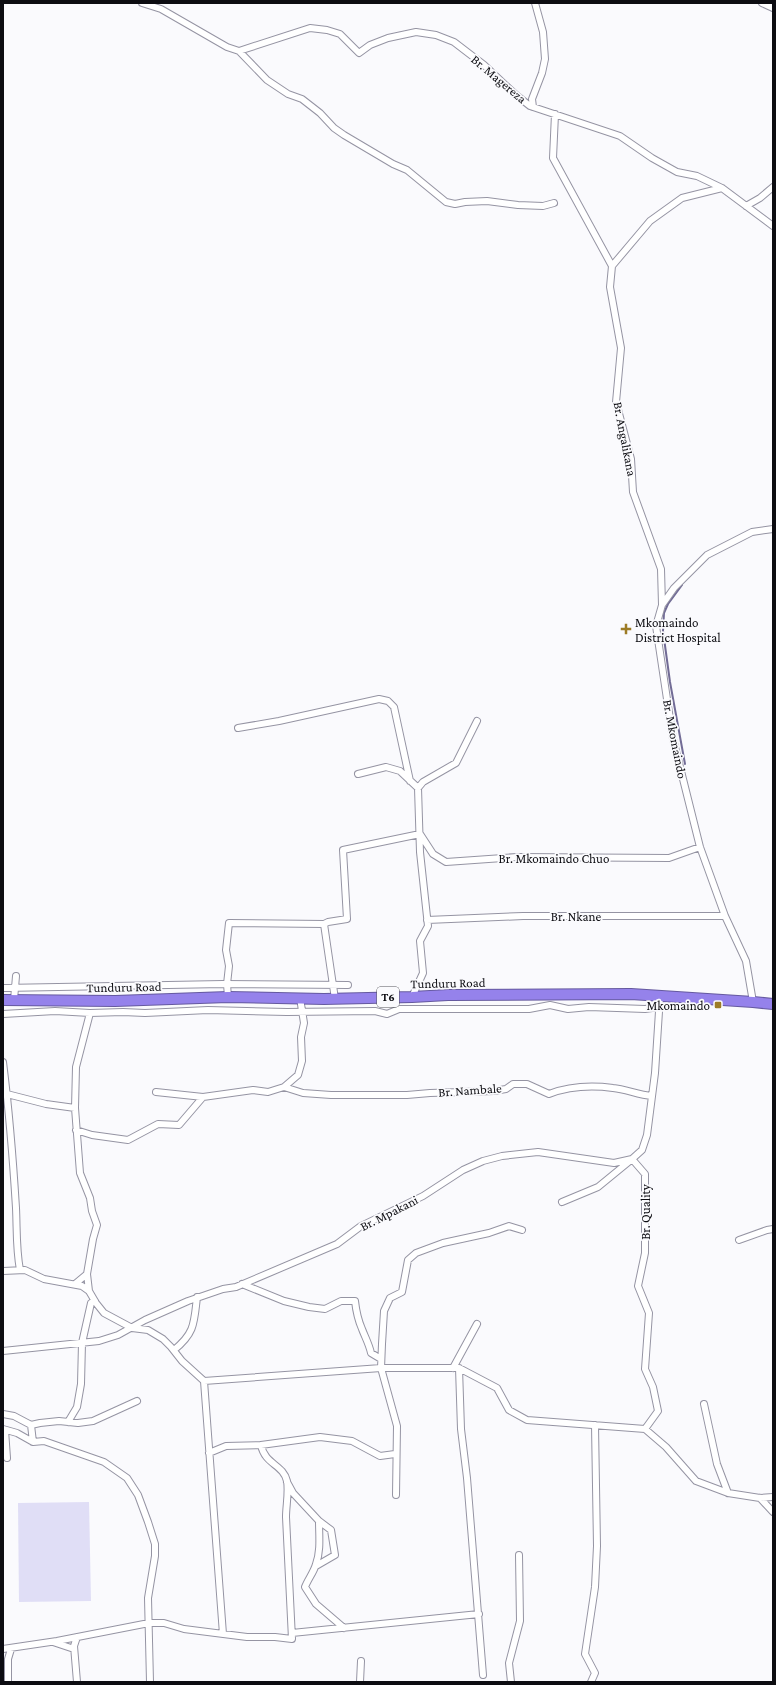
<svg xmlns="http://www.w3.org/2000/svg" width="776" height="1685" font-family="'Crimson Pro',serif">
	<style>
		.grass { fill: #e0def6 }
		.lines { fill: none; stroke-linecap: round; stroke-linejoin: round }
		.stream { stroke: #726c96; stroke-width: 2 }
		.minor-casing { stroke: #9594a3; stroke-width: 8 }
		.highway-casing { stroke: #65599f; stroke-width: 12 }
		.minor { stroke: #fff; stroke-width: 6 }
		.highway { stroke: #9582eb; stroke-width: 10 }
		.poi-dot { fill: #9c7b25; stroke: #fafafd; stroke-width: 1.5 }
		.labels { text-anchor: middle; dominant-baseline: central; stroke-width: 3.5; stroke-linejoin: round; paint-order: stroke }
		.shield { fill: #fafafd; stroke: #535358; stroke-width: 1 }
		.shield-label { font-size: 12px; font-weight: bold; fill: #0c0c11 }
		.street-label { font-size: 13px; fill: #0c0c11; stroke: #fafafd }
		.poi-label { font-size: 13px; fill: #0c0c11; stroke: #fafafd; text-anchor: start }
	</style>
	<rect width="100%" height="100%" fill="#fafafd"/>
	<!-- grass -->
	<path class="grass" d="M89 1502 91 1601 19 1602 18 1503Z"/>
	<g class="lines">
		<!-- stream -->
		<path class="stream" d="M682 585 668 604 664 613 663 631 670 682 685 764"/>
		<!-- minor casing -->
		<g class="minor-casing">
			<path id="minor" d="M142 3 161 9 227 47 239 51 267 80 288 94 302 99 320 113 334 128 344 135 393 164 407 170 446 202 455 204 465 202 487 201 518 205 543 206 554 203
				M762 3 773 8
				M239 51 310 28 327 30 340 34 359 53 370 45 388 38 416 32 436 35 454 42 484 65 516 95 530 106 620 136 652 158 677 172 697 176 722 188 773 226
				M533 107 532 99 542 73 545 59 543 32 535 3
				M555 114 553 158 612 266
				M746 206 760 198 773 187
				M662 605 661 569 633 492 631 459 616 402 621 348 610 287 612 266 650 221 682 198 722 188
				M238 728 279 721 379 699 388 701 394 707 410 781
				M358 774 386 767 400 771 418 788
				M427 920 523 916H725
				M3 988 223 984 348 985
				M228 997 227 984 229 966 226 950 229 923 324 924
				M412 997 423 973 420 941 428 926 420 852 418 788 423 782 456 763 477 721
				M335 999 324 924 328 922 347 919 343 850 420 834 433 854 446 862 517 857 669 858 700 847
				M14 1000 16 976
				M753 1002 746 961 725 916 700 847 673 739 656 626 662 605 674 588 707 555 752 532 773 529
				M3 1014 55 1011 90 1013 123 1012 145 1013 208 1010 287 1012 375 1011 387 1014 399 1009H529L550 1005 568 1009 589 1007 645 1009 659 1007
				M3 1062C9 1110 13 1159 16 1208 17 1229 16 1249 20 1270
				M284 1087 303 1093 331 1095H407L430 1093 494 1091 506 1089 513 1084H527L549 1094C570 1086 590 1085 613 1088 626 1089 638 1095 652 1096
				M156 1092 203 1097
				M7 1094 46 1104 75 1108
				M76 1130 92 1135 128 1140 158 1124 179 1125 203 1097 253 1090 268 1092 284 1087 298 1075 302 1061 301 1037 304 1023 300 998
				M562 1202 598 1187 631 1160
				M739 1240 767 1230 773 1229
				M3 1271 25 1270 44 1279 82 1286 89 1291 96 1303 104 1313 132 1328 148 1330 163 1339 171 1347 182 1361 204 1381 223 1634
				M87 1274 89 1291
				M75 1284 87 1274 93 1239 97 1225 92 1211 90 1198 80 1173 75 1108 76 1067 90 1013
				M242 1284 284 1301 309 1307 325 1309 341 1301H355C356 1310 358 1320 362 1329 365 1337 369 1344 371 1353L381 1359
				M174 1350C195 1333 194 1323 197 1297
				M3 1351 99 1341 118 1335 145 1320 188 1301 223 1289 236 1287 337 1244 361 1226 423 1196 463 1170 483 1161 502 1156 538 1152 614 1163 632 1159
				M453 1368 477 1324
				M459 1368 461 1429 467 1478 483 1675
				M204 1381 381 1368H459L497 1388 509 1410 527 1420 645 1429 666 1447 696 1481 728 1493 760 1498 773 1497
				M704 1404 717 1464 728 1493
				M3 1414 14 1416 31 1425 33 1442
				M68 1422 77 1407 81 1384 82 1343 91 1303 95 1301
				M31 1425 40 1423 59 1421 78 1423 93 1421 137 1401
				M3 1429 17 1433 33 1442 44 1441 104 1462 127 1478 138 1495 148 1522 155 1544V1556L148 1598 150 1682
				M645 1429 658 1411 653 1387 645 1369 649 1313 638 1286 645 1253V1174L632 1159 642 1150 647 1135 655 1073 660 996
				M5 1430 7 1458
				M209 1453 226 1446 261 1445 320 1437 352 1441 380 1456 395 1454
				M287 1482 293 1493 319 1521C319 1536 321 1550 316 1564 314 1572 308 1579 305 1587L316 1604 344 1628
				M396 1495 397 1426 381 1368 382 1344 384 1311 390 1298 402 1292 408 1260 416 1253 443 1243 489 1233 509 1226 522 1230
				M760 1498 773 1512
				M316 1566 335 1555 331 1530 319 1521
				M292 1633 479 1614
				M53 1642 74 1649
				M3 1649 57 1641 149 1623H164L184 1629 247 1637H275L292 1639C290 1598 288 1558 286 1517 286 1506 289 1492 287 1481 283 1464 265 1465 261 1445
				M8 1682V1659L11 1649
				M77 1682 74 1646 77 1637
				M360 1682 361 1661
				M511 1682 509 1663 520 1621 519 1555
				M591 1682 595 1673 585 1654 595 1587 597 1546 595 1425"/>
		</g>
		<!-- highway casing -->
		<g class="highway-casing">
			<path id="highway" d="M3 1000 115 1001 228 997 324 999 412 997 448 995 631 994 753 1002 773 1004"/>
		</g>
		<!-- minor -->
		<use href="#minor" class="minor"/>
		<!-- highway -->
		<use href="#highway" class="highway"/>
	</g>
	<!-- markers -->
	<g class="poi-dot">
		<path d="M624 623h4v4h4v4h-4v4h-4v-4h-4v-4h4z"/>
		<rect x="714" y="1001" width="8" height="8" rx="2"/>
	</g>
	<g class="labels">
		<!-- shield labels -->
		<rect class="shield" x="377" y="987" width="22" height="20" rx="3"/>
		<g class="shield-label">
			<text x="388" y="997">T6</text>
		</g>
		<!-- street labels -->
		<g class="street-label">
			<text transform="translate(499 79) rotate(40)">Br. Magereza</text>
			<text transform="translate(625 439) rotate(79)">Br. Angalikana</text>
			<text transform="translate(675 739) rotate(79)">Br. Mkomaindo</text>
			<text x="554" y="858">Br. Mkomaindo Chuo</text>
			<text x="576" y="916">Br. Nkane</text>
			<text transform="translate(448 983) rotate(-1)">Tunduru Road</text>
			<text transform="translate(124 987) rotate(-1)">Tunduru Road</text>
			<text transform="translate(470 1090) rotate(-4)">Br. Nambale</text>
			<text transform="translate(645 1212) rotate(-90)">Br. Quality</text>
			<text transform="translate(389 1213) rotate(-27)">Br. Mpakani</text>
		</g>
		<!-- poi labels -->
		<g class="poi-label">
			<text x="635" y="622">Mkomaindo<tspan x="635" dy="15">District Hospital</tspan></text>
			<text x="710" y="1005" text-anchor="end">Mkomaindo</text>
		</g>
	</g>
	<!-- border -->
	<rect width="776" height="1685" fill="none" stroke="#0c0c11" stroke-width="8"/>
</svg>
